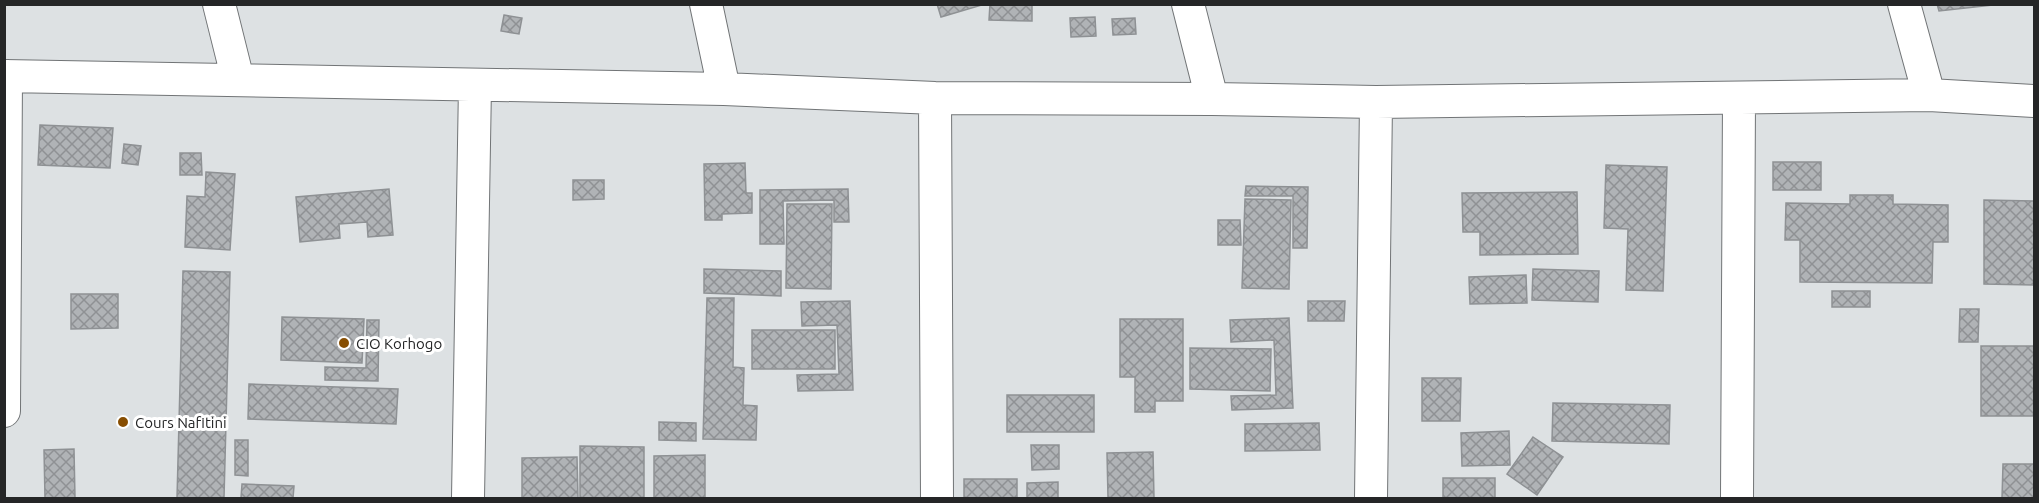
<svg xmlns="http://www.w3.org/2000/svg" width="2039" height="503" font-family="Ubuntu,sans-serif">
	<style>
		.building { fill: url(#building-cross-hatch); stroke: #8e9194; stroke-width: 1.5 }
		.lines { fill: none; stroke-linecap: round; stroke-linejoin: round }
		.minor-casing { stroke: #717476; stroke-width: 34 }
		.minor { stroke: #fff; stroke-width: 32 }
		.poi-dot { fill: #874e02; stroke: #fff; stroke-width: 2 }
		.labels { text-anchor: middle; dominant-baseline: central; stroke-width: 6; stroke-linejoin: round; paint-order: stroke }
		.poi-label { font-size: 15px; fill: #252627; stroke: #fff; text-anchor: start }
	</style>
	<defs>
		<pattern id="building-cross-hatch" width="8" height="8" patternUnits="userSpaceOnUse" patternTransform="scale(1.5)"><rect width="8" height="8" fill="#b0b3b6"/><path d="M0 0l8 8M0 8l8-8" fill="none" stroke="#8f9194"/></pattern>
	</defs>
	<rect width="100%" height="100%" fill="#dde1e3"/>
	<!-- building -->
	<path class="building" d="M937 4H981L982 5 941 17Z
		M990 4H1032V21L989 20Z
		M1937 4H2002L1939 11Z
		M504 15 522 18 519 34 501 31Z
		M1095 17 1096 36 1071 37 1070 18Z
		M1135 18 1136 34 1113 35 1112 19Z
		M40 125 113 128 110 168 38 165Z
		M124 144 141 146 138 165 122 163Z
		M180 153H201L202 175H180Z
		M1773 162H1821V190H1773Z
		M745 163 746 193H752V213L722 214V220H705L704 164Z
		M1606 165 1667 167 1663 291 1626 290 1628 229 1604 228Z
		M206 172 235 174 230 250 185 247 187 196 205 197Z
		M573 180H604V199L573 200Z
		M1246 186 1308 187 1307 248H1293V196H1245Z
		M389 189 393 235 368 237 367 222 339 224 340 238 300 242 296 197Z
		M848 189 849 222H834V200L783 201 784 244H760V190Z
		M1577 192 1578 254 1480 255V232H1463L1462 193Z
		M1850 195H1893V204L1948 205V242H1933L1932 283 1800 282V240H1785L1786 203 1850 204Z
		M1245 199 1291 200 1289 289 1242 288Z
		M1984 200 2034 201V285L1984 284Z
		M787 204H832L831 289 786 288Z
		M1218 220H1240L1241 245H1218Z
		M704 269 781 271V296L704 293Z
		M1533 269 1599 271 1598 302 1532 300Z
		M183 271 230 272 224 498H177Z
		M1526 275 1527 303 1470 304 1469 277Z
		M1832 291H1870V307H1832Z
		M71 294H118V328L71 329Z
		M707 298H734L733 367 744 368 743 405 757 406 756 440 703 439Z
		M850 301 853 390 798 391 797 375 839 374 837 325 802 326 801 302Z
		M1308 301H1345L1344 321H1308Z
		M1960 309H1979L1978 342H1959Z
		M282 317 364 319 362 363 281 360Z
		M1289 318 1293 408 1232 410 1231 396 1276 395 1274 340 1231 342 1230 320Z
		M1120 319H1183V401H1155V412H1135V377H1120Z
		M367 320H379L378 381 325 380V367L366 368Z
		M752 330H835V369H752Z
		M1981 346H2034V416H1981Z
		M1190 348 1271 349 1270 391 1190 389Z
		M1422 378H1461L1460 421H1422Z
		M249 384 398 389 396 424 248 419Z
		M1007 395H1094V432H1007Z
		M1553 403 1670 405 1669 444 1552 441Z
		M659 422 696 423V441L659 440Z
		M1319 423 1320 450 1245 451V424Z
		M1509 431 1510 465 1462 466 1461 433Z
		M1533 437 1563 457 1537 495 1507 474Z
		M235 440H248V476L235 475Z
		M1031 445H1059V469L1032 470Z
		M580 446 644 447V498H580Z
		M74 449 75 498H45L44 450Z
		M1153 452 1154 498H1108L1107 453Z
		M705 455V498H654V456Z
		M577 457 578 498H522V458Z
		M2003 464H2034V498H2002Z
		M1443 478H1495V498H1443Z
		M964 479H1017V498H964Z
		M1058 482V498H1027V483Z
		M242 484 294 486 293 498H241Z"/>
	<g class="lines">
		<!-- minor casing -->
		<g class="minor-casing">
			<path id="minor" d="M219 4 238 80
				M706 4 724 89
				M1188 4 1212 99
				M1904 4 1929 95
				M4 76 724 89 935 98 1212 99 1376 102 1929 95 2034 101
				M935 98 937 498
				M4 411 6 76
				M468 498 475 85
				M1371 498 1376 102
				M1737 498 1739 99"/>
		</g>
		<!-- minor -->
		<use href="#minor" class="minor"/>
	</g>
	<!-- markers -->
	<g class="poi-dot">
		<circle cx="344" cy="343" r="6"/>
		<circle cx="123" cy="422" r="6"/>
	</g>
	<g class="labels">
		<!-- poi labels -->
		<g class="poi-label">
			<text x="356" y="343">CIO Korhogo</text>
			<text x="135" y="422">Cours Nafitini</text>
		</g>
	</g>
	<!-- border -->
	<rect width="2039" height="503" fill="none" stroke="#252627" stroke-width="12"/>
</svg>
